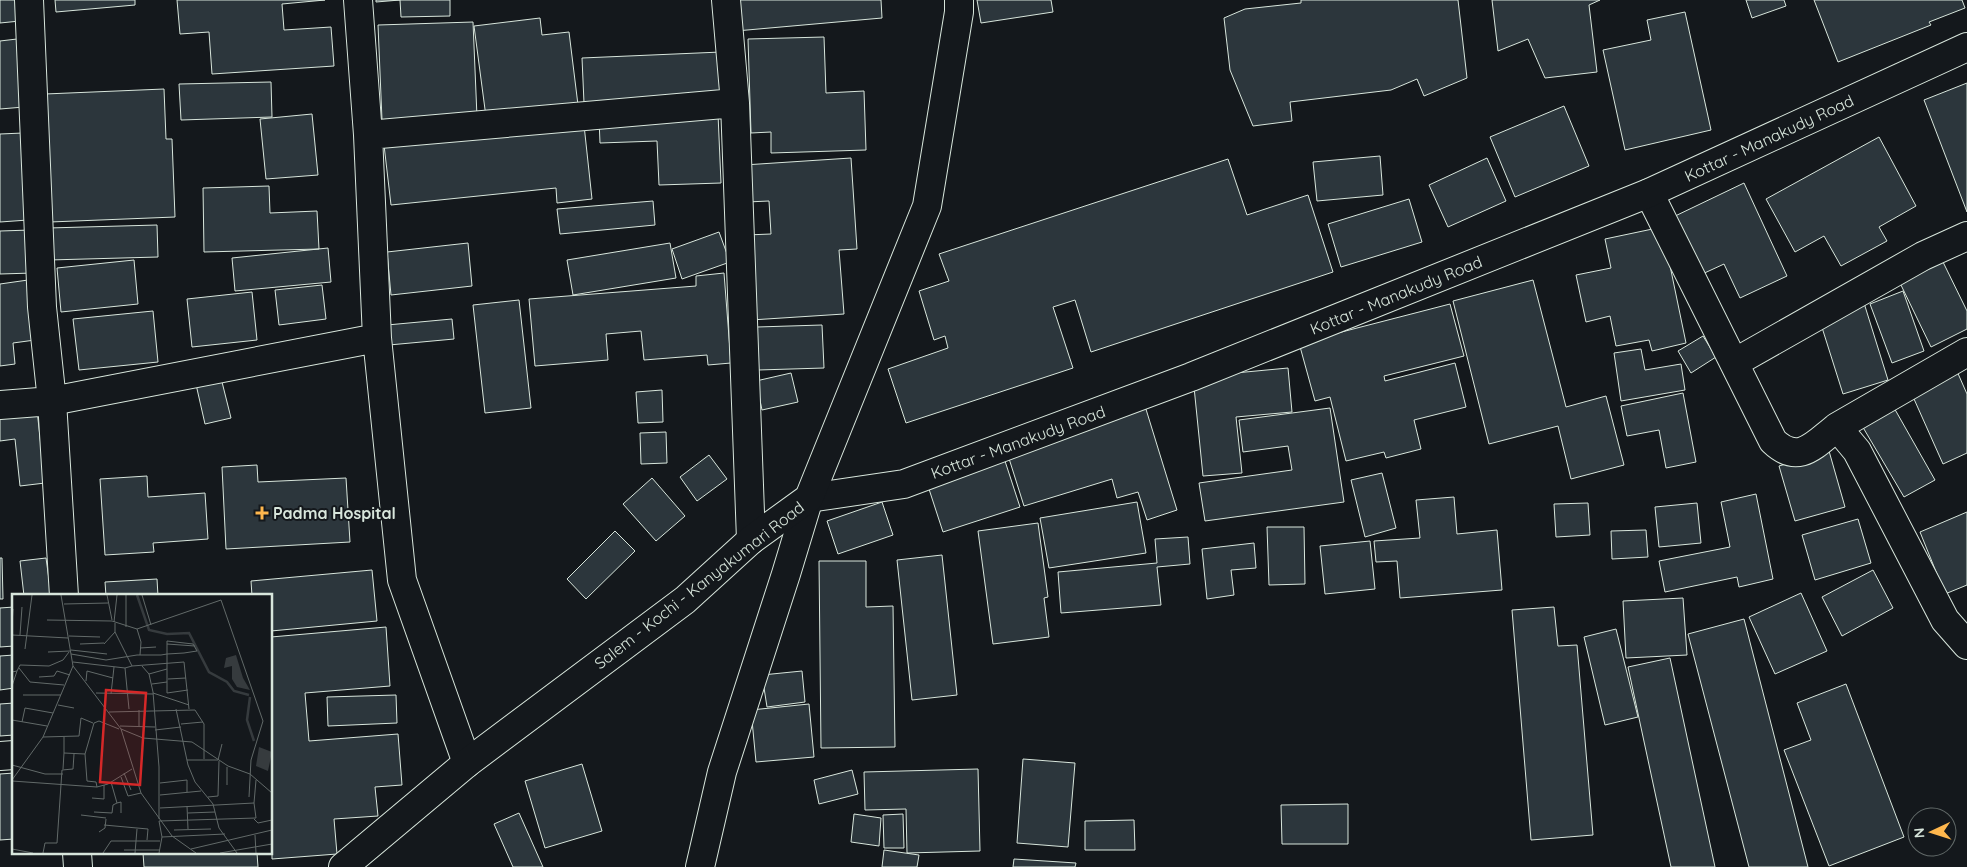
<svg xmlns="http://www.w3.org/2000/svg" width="1967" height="867" font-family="Quicksand,sans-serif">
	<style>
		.building { fill: #2c363c; stroke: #d8e6dc }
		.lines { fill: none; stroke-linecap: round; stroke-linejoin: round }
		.street-casing { stroke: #d8e6dc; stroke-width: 30 }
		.secondary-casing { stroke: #d8e6dc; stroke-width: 30 }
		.highway-casing { stroke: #d8e6dc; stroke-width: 30 }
		.street { stroke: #14181c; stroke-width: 28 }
		.secondary { stroke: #14181c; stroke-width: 28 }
		.highway { stroke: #14181c; stroke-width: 28 }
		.poi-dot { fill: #ffb74d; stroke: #14181c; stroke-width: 2 }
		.labels { text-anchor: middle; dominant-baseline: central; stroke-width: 4; stroke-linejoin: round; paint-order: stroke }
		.street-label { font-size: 16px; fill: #d8e6dc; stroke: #14181c }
		.poi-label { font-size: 16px; font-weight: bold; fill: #d8e6dc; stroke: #14181c; text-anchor: start }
		.inset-river { fill: none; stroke: #363b3e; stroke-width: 2.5 }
		.inset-road { fill: none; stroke: #626a69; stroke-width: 1 }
		.view { fill: #d62828; fill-opacity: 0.15; stroke: #d62828; stroke-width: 2.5 }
		.inset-edge { fill: none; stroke: #d8e6dc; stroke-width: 2.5 }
	</style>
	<rect width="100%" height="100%" fill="#14181c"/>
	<!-- building -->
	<path class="building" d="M0 0H18L20 21 0 23Z
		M55 0H135V5L56 12Z
		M177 0H325L282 4 284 30 331 27 334 66 212 74 209 32 180 34Z
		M376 0H450V16L401 17 400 0 376 2Z
		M733 0H881L882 18 736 31Z
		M977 0H1051L1053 12 981 23Z
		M1301 0H1458L1467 78 1424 96 1417 79 1391 90 1290 102 1292 121 1253 126 1230 70 1224 18 1245 9 1301 3Z
		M1492 0H1600L1589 5 1597 72 1545 78 1528 39 1498 51Z
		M1746 0H1784L1786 6 1752 18Z
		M1814 0H1962L1965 8 1929 22 1931 25 1838 62Z
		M1685 12 1711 130 1625 150 1603 50 1651 40 1647 20Z
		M540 18 542 35 569 32 578 105 486 117 474 26Z
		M473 22 477 117 382 120 378 25Z
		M824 37 826 93 864 91 866 150 771 153V132L751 133 748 39Z
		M17 39 24 107 0 109V41Z
		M721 52 723 97 584 103 582 58Z
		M271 82 272 117 181 120 179 84Z
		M1967 83V212L1924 100Z
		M164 89 166 139H172L175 217 50 222 45 94Z
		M1564 106 1589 166 1515 197 1490 137Z
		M312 114 318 175 266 179 260 119Z
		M718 114 721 183 659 185 657 141 600 143 599 119Z
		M584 125 592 199 557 203 556 188 391 205 384 145Z
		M23 133 28 220 0 222V134Z
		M1879 137 1916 206 1879 227 1887 241 1841 266 1824 236 1795 252 1766 199Z
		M1380 156 1383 195 1317 201 1313 162Z
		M851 158 857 249 839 250 844 314 751 320 746 235 771 234 769 201 747 202 744 165Z
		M1487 158 1506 201 1448 227 1429 185Z
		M1228 159 1247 215 1308 195 1333 272 1091 352 1075 300 1053 307 1073 368 906 423 888 369 948 348 945 336 934 340 919 291 949 281 939 254Z
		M1744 183 1787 276 1740 298 1724 264 1698 276 1671 218Z
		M269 186 270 213 317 211 319 249 204 252 203 188Z
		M1409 199 1422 242 1341 267 1328 224Z
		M653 201 655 225 560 234 557 209Z
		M157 225 158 257 49 260 48 228Z
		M1662 227 1686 343 1652 351 1649 340 1616 346 1610 316 1586 322 1576 275 1611 268 1605 239Z
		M31 230 33 273 0 274V231Z
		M719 232 730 262 682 279 672 249Z
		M468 243 472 286 391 295 387 252Z
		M670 243 676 278 573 295 567 260Z
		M328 248 331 282 235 291 232 258Z
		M134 260 138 304 61 312 57 268Z
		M1943 262 1967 311V329L1931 347 1900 283Z
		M724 273 731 363 708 365 707 355 644 360 641 331 606 334 608 360 535 366 529 299 696 286V276Z
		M28 280 35 340 13 343 15 364 0 366V284Z
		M1533 280 1566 407 1606 396 1624 465 1571 479 1558 426 1489 444 1453 301Z
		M322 285 326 319 279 325 275 290Z
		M1903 291 1924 351 1892 363 1870 304Z
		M252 292 257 340 192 347 187 299Z
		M519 300 531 408 485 413 473 305Z
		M1864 303 1888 380 1843 394 1819 318Z
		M1450 304 1464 356 1384 376 1385 381 1455 363 1466 407 1414 420 1421 449 1386 458 1384 452 1346 461 1330 397 1315 401 1299 343Z
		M153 311 158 362 79 370 73 319Z
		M452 319 454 339 389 345 387 325Z
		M822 325 824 368 758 370 757 327Z
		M1703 336 1716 357 1691 373 1678 351Z
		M1641 349 1645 370 1681 364 1685 390 1621 401 1614 353Z
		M1288 368 1292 412 1236 417 1242 473 1203 476 1193 377Z
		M1956 369 1967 394V453L1943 464 1910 390Z
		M791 373 798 402 762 410 756 381Z
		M220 374 231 418 205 424 195 380Z
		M662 390 663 422 638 423 636 392Z
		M1683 393 1696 462 1666 468 1659 430 1627 436 1621 406Z
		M1145 406 1177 510 1147 520 1138 492 1117 498 1112 479 1024 506 1006 449Z
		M1893 406 1935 480 1904 497 1861 424Z
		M1330 408 1344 502 1205 521 1199 483 1292 470 1288 446 1243 452 1239 420Z
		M37 410 45 483 20 486 15 439 0 441V414Z
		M666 432 667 463 641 464 640 433Z
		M1829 451 1845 507 1795 521 1779 466Z
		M709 455 727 479 697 501 680 477Z
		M1004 458 1020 507 943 532 927 483Z
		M257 465 258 482 346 478 350 542 226 549 222 467Z
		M1382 473 1396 528 1365 537 1351 480Z
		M147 476 148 497 205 493 208 539 153 543 154 552 105 555 100 479Z
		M652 478 685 516 656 541 623 504Z
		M1756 494 1773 579 1739 587 1737 577 1665 592 1659 561 1730 547 1721 502Z
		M1454 497 1457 534 1497 530 1502 590 1400 598 1397 561 1376 562 1374 541 1420 538 1416 500Z
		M882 502 893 535 838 554 827 521Z
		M1137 502 1146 553 1049 568 1040 518Z
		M1588 503 1590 535 1556 537 1554 504Z
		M1697 503 1701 543 1659 547 1655 507Z
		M1967 512V585L1945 594 1920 532Z
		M1858 519 1871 563 1815 580 1802 535Z
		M1038 523 1048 597 1044 598 1049 637 993 644 978 531Z
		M1267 527H1304L1305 584 1269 585Z
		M1646 530 1648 557 1612 559 1611 531Z
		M615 531 635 551 586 599 567 579Z
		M1188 537 1190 564 1157 567 1161 605 1061 613 1058 572 1157 563 1155 539Z
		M1370 541 1375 589 1325 594 1320 546Z
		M1254 543 1256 568 1231 570 1234 595 1207 599 1202 549Z
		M942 555 957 695 912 700 897 560Z
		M0 558H2L3 599H0Z
		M46 558 51 594 24 596 20 561Z
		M819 561H866V607L893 606 895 747 821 748Z
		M372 570 377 621 271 631V596H252L251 581Z
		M1873 570 1893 608 1842 636 1822 597Z
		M157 579 158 596H106L105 582Z
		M1801 593 1827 651 1775 674 1749 617Z
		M1683 598 1687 655 1626 658 1623 601Z
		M14 607V646L0 647V608Z
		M1554 607 1558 646 1577 645 1593 835 1531 840 1512 610Z
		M1744 619 1808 867H1749L1688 634Z
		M386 627 390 686 305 693 309 741 398 734 402 785 375 787 378 816 334 819 337 854 272 859 271 637Z
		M1616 629 1638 717 1605 725 1584 637Z
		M14 655V688L0 690V656Z
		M1670 658 1715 867H1671L1628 667Z
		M802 671 805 702 767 707 762 675Z
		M1846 684 1904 837 1829 866 1784 750 1811 740 1797 703Z
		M396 695 397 723 328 726 327 697Z
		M14 703V735L0 736V704Z
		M809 704 814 757 756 762 751 710Z
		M1023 759 1075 763 1068 847 1017 843Z
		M582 764 602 831 545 848 525 781Z
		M978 769 980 851 907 853 906 809 865 810 864 772Z
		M852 770 858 794 819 804 814 780Z
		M14 773V839L0 840V774Z
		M1348 804V844H1282L1281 805Z
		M519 813 543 867H513L494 824Z
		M854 814 881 818 879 846 851 842Z
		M903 814 904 848H884L883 815Z
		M1134 820 1135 850H1085V821Z
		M884 850 919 855 917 867H882Z
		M143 853H257L258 867H144Z
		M1014 859 1076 863 1075 867H1013Z"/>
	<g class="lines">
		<!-- street casing -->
		<g class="street-casing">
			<path id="street" d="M29 0 42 307 52 401 64 596
				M358 0 368 135 377 338 402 580 467 763
				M726 0 735 103 751 540
				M368 135 735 103
				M1649 193 1773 441C1799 466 1815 444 1837 427L1857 451 1945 620 1967 645
				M1734 363 1923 256 1967 236
				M0 405 52 401 377 338
				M1837 427 1967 352
				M0 756 14 755
				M77 853 78 867
				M700 867 722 772 786 574 809 498"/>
		</g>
		<!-- secondary casing -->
		<g class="secondary-casing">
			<path id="secondary" d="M809 498 904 484 1191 377 1649 193 1967 47"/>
		</g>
		<!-- highway casing -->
		<g class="highway-casing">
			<path id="highway" d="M343 867 467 763 685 600 751 540 809 498 927 206 959 12V0"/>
		</g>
		<!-- street -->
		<use href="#street" class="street"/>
		<!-- secondary -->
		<use href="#secondary" class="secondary"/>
		<!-- highway -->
		<use href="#highway" class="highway"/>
	</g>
	<!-- markers -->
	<path class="poi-dot" d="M259.5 505.5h5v5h5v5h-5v5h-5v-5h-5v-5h5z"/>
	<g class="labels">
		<!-- street labels -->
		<g class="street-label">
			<text transform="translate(1769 138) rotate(-25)">Kottar - Manakudy Road</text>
			<text transform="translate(1396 295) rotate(-22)">Kottar - Manakudy Road</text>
			<text transform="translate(1018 442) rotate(-20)">Kottar - Manakudy Road</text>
			<text transform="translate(699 585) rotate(-38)">Salem - Kochi - Kanyakumari Road</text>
		</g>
		<!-- poi labels -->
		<g class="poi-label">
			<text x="273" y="513">Padma Hospital</text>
		</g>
	</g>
	<!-- overview -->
	<g transform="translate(12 594)">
		<rect width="260" height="260" fill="#14181c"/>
		<path d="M224 61 231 84 238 96 225 93 220 85V72L212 74 214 64ZM247 153 260 158 256 177 244 172Z" fill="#363b3e"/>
		<path class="inset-river" d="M125 1 137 36 155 40 177 39 197 78 215 88 222 97 237 101M238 103 235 126 242 147"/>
		<path class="inset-road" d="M49 1 61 72 109 135 131 144 180 148 216 172 238 180 260 199M95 1 100 26M130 1 139 31M52 10 96 9M35 26 100 27 125 35 209 6 251 127 239 166 237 203M102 28 105 1M103 29V38L120 72 113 74 117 115M0 31 1 15M114 33V1M125 35 129 48 128 61M0 41 56 44M8 41 10 13M57 42 88 43M68 50 92 49M92 50 103 38M155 50 183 52M128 54 144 53M13 55 20 1M59 56 95 60M36 58 58 57M59 60 94 66 125 61H149L155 60 172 59 185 57 181 50 155 47V75M61 68 113 74M120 72 172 68 177 115M130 72 137 80 141 98 147 173V225M7 74 18 88 52 91M5 77 8 71 37 72 51 66 57 58M0 78 5 77 0 92M137 80 155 75V99M27 83 42 82 45 77 58 81M156 85 174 84M74 87 75 77 101 84M140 90 155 88M84 99 141 100M141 99 177 111M155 99 176 96M99 100 102 73M11 101H49M46 111 62 114M164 115 176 171 183 188 201 210 207 234 225 259M127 116V133M97 118 183 116 192 130V165M0 126 35 132M10 128 13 114 41 119M169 130 191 128M108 132 143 133M109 135 129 199 160 242 184 259M143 136 169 133M31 143 67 142 69 124 81 129M52 143V159L73 160 82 129 87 127 107 135M73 160 75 187 84 188 85 193M175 166H206L210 150M0 171 33 180H51M51 175 52 159M112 179 119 196M109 183 116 202 129 199M0 186 31 143 61 72M0 187 85 193 96 190 120 175M148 189 175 186V198M215 191V173M148 201 189 197M196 203 206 202 207 167M80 204 92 205V191M105 209 109 208V219M242 209 244 186M175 212 176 235M148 214 242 209 244 224 147 227 150 243M82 218 100 219 101 211 105 209 99 188M176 219 203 218M69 221 94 224M242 225 246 229 260 226M92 231 136 235 135 246M162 236 199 235M87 238 93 234 94 225M243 241 244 259M0 255 21 259M179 255 260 236M112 256H148M31 259 33 249H45L50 176 61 175 62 160M91 259 99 247H148M123 259 125 235M147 259 150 243 213 240M208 259 260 250"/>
		<path class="view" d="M94 96 134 99 128 191 88 188Z"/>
		<rect width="260" height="260" class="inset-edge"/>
	</g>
	<!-- north arrow -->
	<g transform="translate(1932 832) rotate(266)"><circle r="24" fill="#14181c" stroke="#626a69"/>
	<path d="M0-4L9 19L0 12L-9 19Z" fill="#ffb74d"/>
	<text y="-8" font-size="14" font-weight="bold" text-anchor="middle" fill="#d8e6dc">N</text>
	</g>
</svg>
